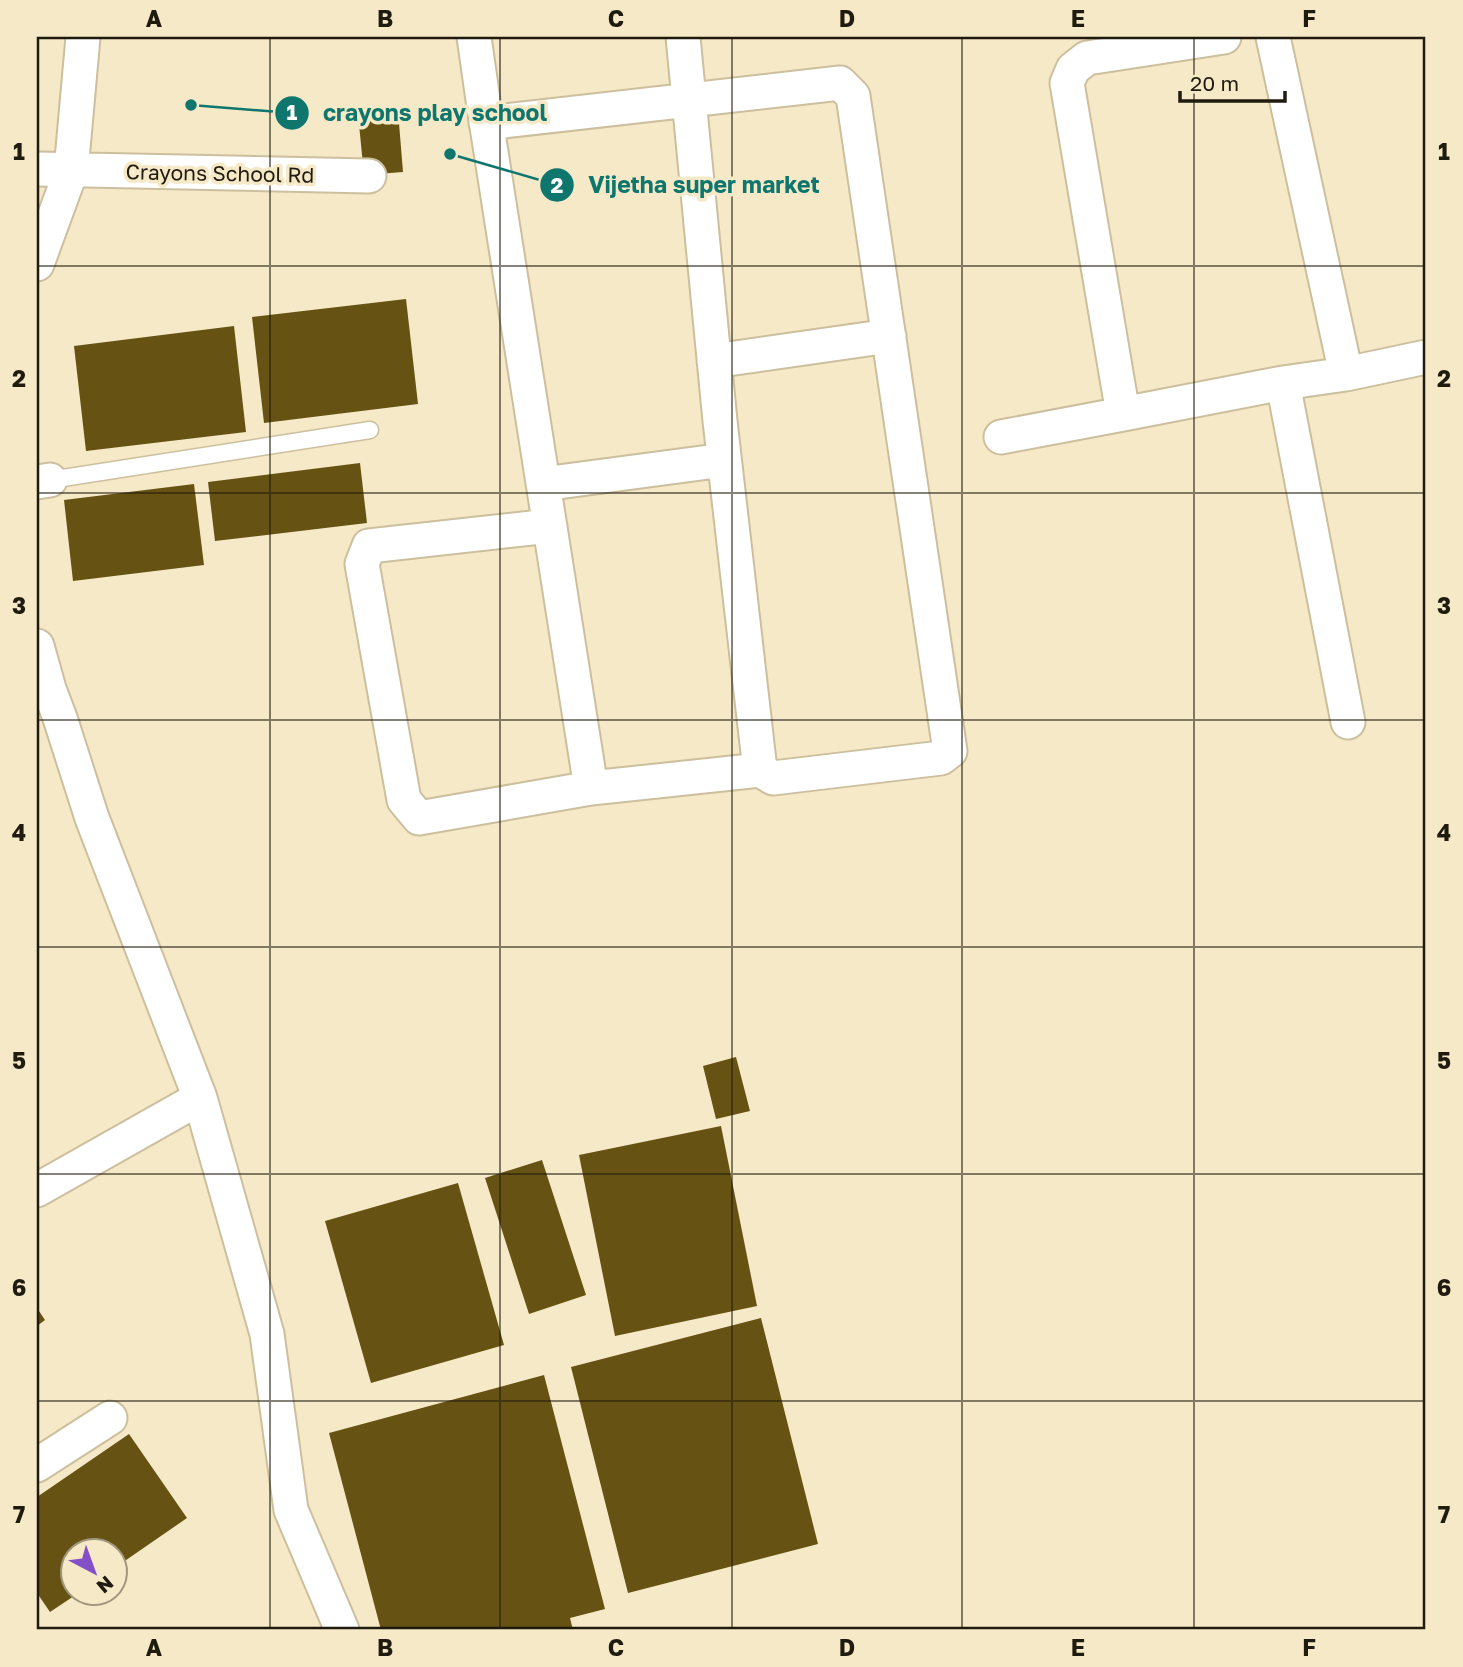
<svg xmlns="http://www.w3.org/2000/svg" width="1463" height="1667" font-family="'Golos Text',sans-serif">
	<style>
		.building { fill: #665213 }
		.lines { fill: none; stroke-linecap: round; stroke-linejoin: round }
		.service-casing { stroke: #ccbf9e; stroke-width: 19 }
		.minor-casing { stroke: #ccbf9e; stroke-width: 37 }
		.service { stroke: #fff; stroke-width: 16 }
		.minor { stroke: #fff; stroke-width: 33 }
		.grid { fill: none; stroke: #201b0f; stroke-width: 2; stroke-opacity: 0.55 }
		.labels { text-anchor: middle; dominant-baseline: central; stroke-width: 7; stroke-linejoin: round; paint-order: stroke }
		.street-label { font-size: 21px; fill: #201b0f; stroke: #f6e9c7 }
		.leader { fill: none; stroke: #0f766e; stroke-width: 2.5 }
		.callout-dot { fill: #0f766e; stroke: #f6e9c7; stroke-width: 2.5 }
		.mark-label { font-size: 21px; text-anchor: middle; font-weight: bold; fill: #fff }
		.callout-label { font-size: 23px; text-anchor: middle; font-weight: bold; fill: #0f766e; stroke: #f6e9c7; stroke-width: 7; stroke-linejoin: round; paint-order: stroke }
		.neatline { fill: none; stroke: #201b0f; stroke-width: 2.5 }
		.grid-label { font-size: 23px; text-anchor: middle; font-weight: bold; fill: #201b0f }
	</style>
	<rect width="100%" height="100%" fill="#f6e9c7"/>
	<!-- building -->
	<path class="building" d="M398 111 403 172 364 175 358 114Z
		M406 299 418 404 264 423 252 317Z
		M234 326 246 432 86 451 74 346Z
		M360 463 367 523 215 541 208 482Z
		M194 484 204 565 73 581 64 500Z
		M736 1057 750 1111 716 1119 703 1066Z
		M721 1126 757 1306 615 1336 579 1155Z
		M542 1160 586 1295 529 1314 485 1178Z
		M458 1183 504 1345 371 1383 325 1221Z
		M37 1308 45 1320 37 1326Z
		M761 1318 818 1544 628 1593 571 1367Z
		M544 1375 605 1609 570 1618 573 1630H381L329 1433Z
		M129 1434 187 1518 116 1567V1552H74V1594H77L50 1612 37 1593V1497Z"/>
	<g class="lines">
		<!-- service casing -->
		<g class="service-casing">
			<path id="service" d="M50 480 370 430"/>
		</g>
		<!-- minor casing -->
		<g class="minor-casing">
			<path id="minor" d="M474 37 485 114 591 788 760 770 773 778 941 758 950 751 853 96 840 83 486 123
				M683 37 720 421 760 770
				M1224 37 1087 58 1073 69 1067 83 1123 414 1283 383 1346 374 1426 357
				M1273 37 1346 374
				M37 169 369 176
				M37 264 71 171 83 37
				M714 361 889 336
				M1283 383 1348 722
				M1001 437 1123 414
				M37 482 50 480
				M543 484 724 460
				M550 526 369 546 362 564 404 800 419 818 591 788
				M37 646 49 689 60 718 92 818 200 1098 267 1334 291 1510 342 1630
				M37 1190 200 1098
				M37 1465 110 1418"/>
		</g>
		<!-- service -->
		<use href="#service" class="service"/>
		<!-- minor -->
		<use href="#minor" class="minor"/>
	</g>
	<!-- grid -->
	<path class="grid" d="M270 37V1630M500 37V1630M732 37V1630M962 37V1630M1194 37V1630M37 266H1426M37 493H1426M37 720H1426M37 947H1426M37 1174H1426M37 1401H1426"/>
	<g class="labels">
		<!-- street labels -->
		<g class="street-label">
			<text transform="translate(220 173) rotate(1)">Crayons School Rd</text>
		</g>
	</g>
	<!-- callouts -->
	<path class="leader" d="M191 105L292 113M450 154L557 185"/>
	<g class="callout-dot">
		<circle cx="191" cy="105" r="7"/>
		<circle cx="450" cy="154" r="7"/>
		<circle cx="292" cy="113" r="18"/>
		<circle cx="557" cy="185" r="18"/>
	</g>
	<g class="mark-label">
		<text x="292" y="120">1</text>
		<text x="557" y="193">2</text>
	</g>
	<g class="callout-label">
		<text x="435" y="121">crayons play school</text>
		<text x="704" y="193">Vijetha super market</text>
	</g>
	<!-- border -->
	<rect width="1463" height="1667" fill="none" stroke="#f6e9c7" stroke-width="77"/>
	<!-- north arrow -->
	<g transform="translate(94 1572) rotate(139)"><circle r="33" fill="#f6e9c7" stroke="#a0977d" stroke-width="2"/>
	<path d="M0-5L12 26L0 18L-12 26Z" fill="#8350c8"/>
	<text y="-10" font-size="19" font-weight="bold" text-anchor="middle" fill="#201b0f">N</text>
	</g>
	<!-- scale -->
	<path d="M1180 91v10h105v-10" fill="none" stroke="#201b0f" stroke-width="3.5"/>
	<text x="1190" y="91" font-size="21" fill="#201b0f" stroke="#f6e9c7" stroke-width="5" paint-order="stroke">20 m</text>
	<rect x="38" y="38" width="1386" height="1590" class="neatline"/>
	<g class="grid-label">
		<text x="154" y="27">A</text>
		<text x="385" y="27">B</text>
		<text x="616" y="27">C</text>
		<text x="847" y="27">D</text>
		<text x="1078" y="27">E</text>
		<text x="1309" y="27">F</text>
		<text x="19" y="160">1</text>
		<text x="1444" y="160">1</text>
		<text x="19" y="387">2</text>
		<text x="1444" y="387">2</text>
		<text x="19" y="614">3</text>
		<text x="1444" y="614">3</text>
		<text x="19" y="841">4</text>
		<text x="1444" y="841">4</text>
		<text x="19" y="1069">5</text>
		<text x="1444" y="1069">5</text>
		<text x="19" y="1296">6</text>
		<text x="1444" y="1296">6</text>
		<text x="19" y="1523">7</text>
		<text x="1444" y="1523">7</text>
		<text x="154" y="1656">A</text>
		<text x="385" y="1656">B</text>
		<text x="616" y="1656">C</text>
		<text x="847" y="1656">D</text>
		<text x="1078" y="1656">E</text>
		<text x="1309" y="1656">F</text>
	</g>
</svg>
